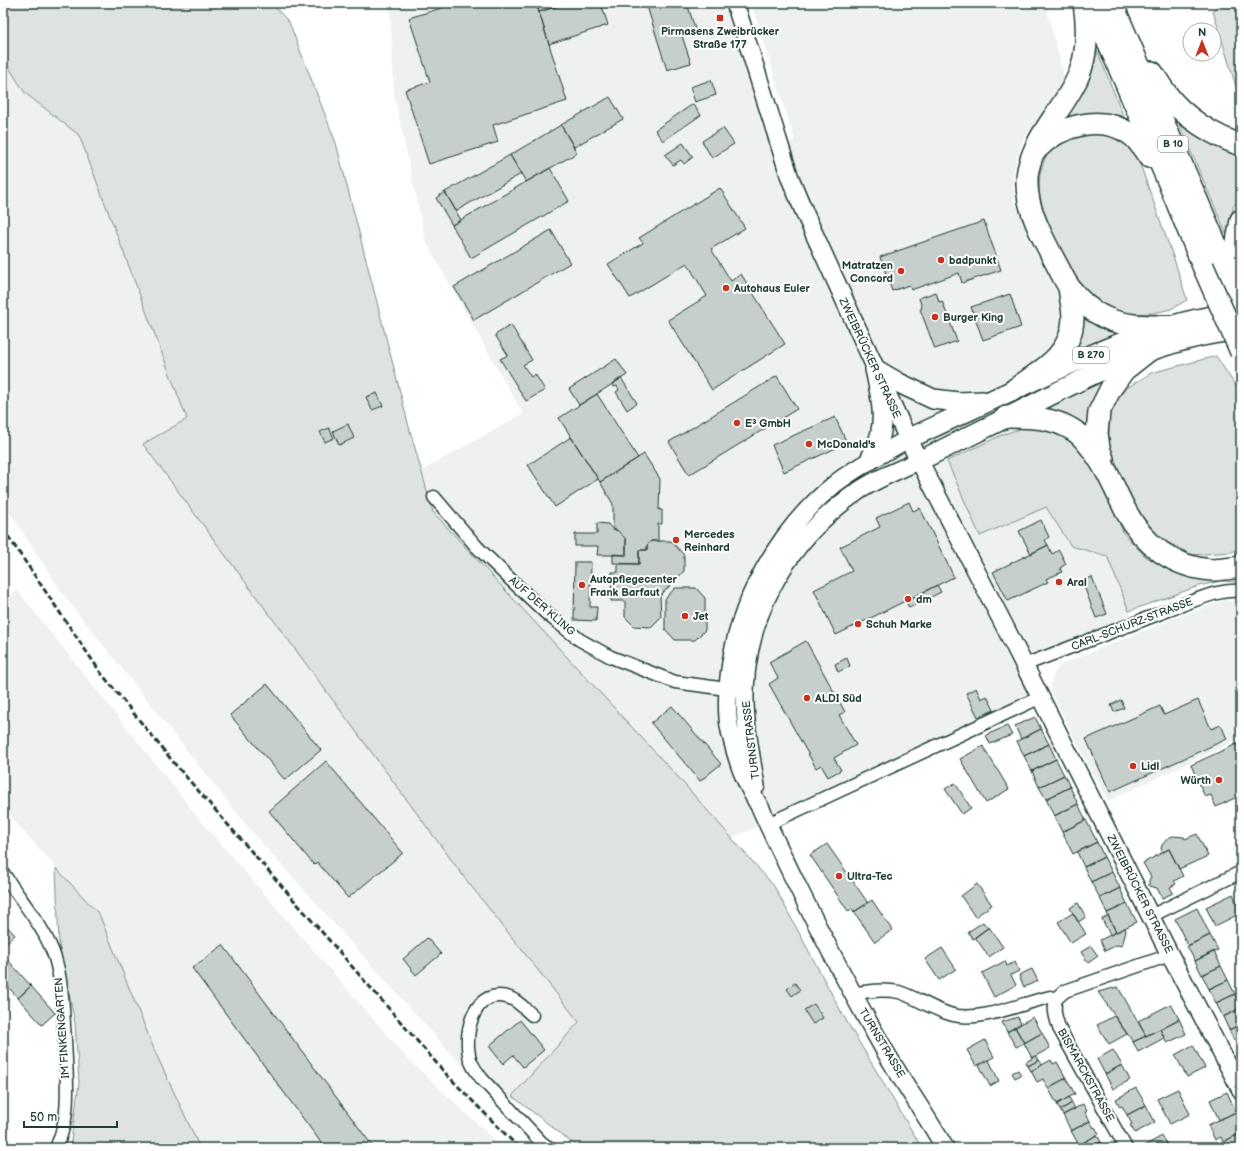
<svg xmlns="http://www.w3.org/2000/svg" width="1244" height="1151" font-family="'Balsamiq Sans',sans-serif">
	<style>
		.built { fill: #eef1f0 }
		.green { fill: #dee3e2; stroke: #7e908b }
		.building { fill: #c7cfcc; stroke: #1f3d34 }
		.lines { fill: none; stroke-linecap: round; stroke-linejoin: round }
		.street-casing { stroke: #1f3d34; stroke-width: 15 }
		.secondary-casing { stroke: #1f3d34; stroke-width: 20 }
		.primary-casing { stroke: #1f3d34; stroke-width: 22 }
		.highway-casing { stroke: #1f3d34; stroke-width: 24 }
		.street { stroke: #fff; stroke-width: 12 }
		.secondary { stroke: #fff; stroke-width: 17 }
		.primary { stroke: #fff; stroke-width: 19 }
		.highway { stroke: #fff; stroke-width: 21 }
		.rail { stroke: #1f3d34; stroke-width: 3; stroke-dasharray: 6 3; stroke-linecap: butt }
		.highway-bridge-casing { stroke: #1f3d34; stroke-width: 24; stroke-linecap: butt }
		.highway-bridge { stroke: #fff; stroke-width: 21 }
		.poi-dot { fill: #c8321e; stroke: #fff; stroke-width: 1.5 }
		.labels { text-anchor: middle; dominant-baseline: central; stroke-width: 4; stroke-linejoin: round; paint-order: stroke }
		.shield { fill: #fff; stroke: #627771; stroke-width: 1 }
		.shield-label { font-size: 10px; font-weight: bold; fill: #1f3d34 }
		.poi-label { font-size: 11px; font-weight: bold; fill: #1f3d34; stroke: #fff; text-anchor: start }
		.street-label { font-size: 11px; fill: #1f3d34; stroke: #fff }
	</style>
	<rect width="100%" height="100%" fill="#fff"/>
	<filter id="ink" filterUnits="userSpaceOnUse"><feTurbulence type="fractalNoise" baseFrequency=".025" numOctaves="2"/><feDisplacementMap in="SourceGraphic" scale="8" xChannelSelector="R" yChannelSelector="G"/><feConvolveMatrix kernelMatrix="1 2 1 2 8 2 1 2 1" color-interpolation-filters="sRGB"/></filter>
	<g filter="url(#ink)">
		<!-- built -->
		<path class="built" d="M390 3H724L773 152 795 140 751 3H1045L1065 80 1023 140 1017 157 1013 176 1014 202 1059 290 1111 376 1032 425 1004 434 947 461 1046 507 1071 546 1107 556 1136 627 1035 668 1047 694 732 838 678 777 433 512 421 471 523 414 426 242 394 94Z
			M3 58 25 93 79 135 187 419 143 444 464 877 579 1022 512 1096 490 1097 251 831 65 597 3 502Z
			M17 590 200 820 407 1058 503 1148H200L156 1054 99 914 3 809V602Z
			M1226 600 1241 605V738L1108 801 1077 743 1052 694 1051 686 1053 677 1056 670 1062 664 1178 617Z"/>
		<!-- green -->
		<path class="green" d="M3 3H271L289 22 336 143 409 427 433 512 678 777 774 886 843 1015 922 1148H579L512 1096 579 1022 464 877 143 444 187 419 79 135 25 93 3 58Z
			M1220 3H1241V103L1213 11Z
			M1096 48 1128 127 1056 126Z
			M1176 117 1241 154V196L1233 207 1229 240Z
			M1102 132 1113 137 1129 147 1140 164 1175 262 1187 300 1171 309 1154 313 1126 314 1110 312 1084 293 1060 253 1042 208 1039 190 1040 173 1047 152 1061 139Z
			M1081 309 1128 332 1063 358Z
			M1216 356 1241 394V547L1232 552 1192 555 1161 539 1140 514 1123 482 1109 443V412L1125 389 1151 373Z
			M1111 376 1090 436 1039 411Z
			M1032 425 1071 436 1088 457 1108 496 1124 534 1145 556 1169 570 1195 578 1214 580 1241 579V582L1221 581 1199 586 1129 611 1107 556 1071 546 1046 507 980 536 947 461 1004 434Z
			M56 868 99 914 156 1054 200 1148H70L79 1083 75 1023 59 945Z"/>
		<!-- building -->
		<path class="building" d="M457 3H536L567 101 493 125 498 142 429 164 405 90 430 82 409 18Z
			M536 3H557L558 6 539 12Z
			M567 3H601L608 25 549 44 539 12Z
			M646 3H687L696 32 682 36 691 63 667 70Z
			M711 80 716 95 695 102 690 87Z
			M610 97 623 119 574 147 561 125Z
			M693 104 701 115 663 141 655 130Z
			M561 125 577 153 526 182 510 155Z
			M723 128 734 144 712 158 702 141Z
			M683 143 693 157 684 164 681 160 673 165 665 155Z
			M510 155 521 174 456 211 445 192Z
			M550 168 569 201 471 258 452 225Z
			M720 188 745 228 711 249 731 281 741 274 785 344 712 390 668 320 707 296 687 263 630 298 608 264 643 243 639 238Z
			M445 192 461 220 452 225 436 198Z
			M984 221 1001 270 962 283 959 273 911 290 909 285 892 291 880 257Z
			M551 230 570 263 474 320 454 287Z
			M936 292 939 302 942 301 957 341 935 349 920 309 922 308 919 298Z
			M1010 294 1021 327 983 340 971 307Z
			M511 325 532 360 523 365 531 377 535 374 545 390 526 401 500 359 508 355 495 335Z
			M616 359 627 375 579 405 569 389Z
			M777 376 797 409 689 475 669 442Z
			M621 378 637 403 627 410 616 392 619 390 617 386 614 387 612 384Z
			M377 393 383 406 372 410 366 397Z
			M597 394 638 458 600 482 559 418Z
			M835 417 847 443 784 472 772 445Z
			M348 424 354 438 339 445 333 431Z
			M329 428 334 438 325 442 320 432Z
			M571 437 598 479 555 507 528 465Z
			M644 454 660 479 659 510H662V524H658V541H651L647 545V550H639V564L613 563V554L626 555V539L617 530H613V504L600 482Z
			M909 502 913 511 920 508 954 577 836 635 814 590 852 571 840 547 880 527 876 518Z
			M1041 520 1049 537 1045 540 1048 545 1031 554 1019 531Z
			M597 523 608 524 613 530H617L626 539V555H597L598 546H575V534H597Z
			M651 541H671L684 555V571L660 596 661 617 651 627 634 626 625 617V601H611L612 572H618V564H639V550H647V545Z
			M1048 545 1052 554 1059 550 1066 564 1060 568 1062 572 1046 579 1048 582 1008 601 993 572Z
			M575 562H591L590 607H597L596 621 574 620Z
			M1092 577 1107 614 1096 618 1082 581Z
			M937 585 941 592 909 608 906 601Z
			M675 588H696L705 598V630L695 640H675L665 629V599Z
			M806 641 845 712 839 715 856 745 834 758 841 770 828 777 821 765 816 768 769 684 778 678 769 662Z
			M847 658 850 666 838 672 835 664Z
			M267 684 321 750 285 780 230 715Z
			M976 688 981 699 987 696 994 710 978 717 966 693Z
			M1121 700 1124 708 1114 712 1111 705Z
			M1198 700 1211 729 1221 725 1227 739 1110 792 1086 739 1160 706 1164 715Z
			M672 706 721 764 700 781 651 723Z
			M1035 717 1041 729 1021 739 1015 726Z
			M1007 726 1012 735 990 744 986 735Z
			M1041 729 1049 744 1024 756 1017 741Z
			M1241 742V795L1216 807 1211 795 1205 797 1191 765Z
			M1049 744 1056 759 1032 771 1024 756Z
			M983 746 1009 789 986 803 960 759Z
			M1056 759 1064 775 1039 787 1032 771Z
			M326 761 403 853 348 898 317 862 314 865 269 811Z
			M1064 775 1070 787 1046 799 1039 787Z
			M955 783 971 808 962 814 945 789Z
			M1070 787 1078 804 1054 816 1046 799Z
			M1078 804 1086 820 1062 832 1054 816Z
			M1086 820 1097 842 1073 854 1062 832Z
			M1197 834 1208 856 1179 869 1169 849 1163 852 1161 849 1162 845 1168 838 1173 836 1184 837 1185 839Z
			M1097 842 1104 857 1084 867 1077 852Z
			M827 844 868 903 854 912 852 909 848 911 810 855Z
			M1169 849 1183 876 1174 881 1176 884 1170 887 1173 893 1162 898 1157 888 1149 886V880L1151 877 1143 863Z
			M1104 857 1112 872 1091 882 1084 867Z
			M1112 872 1120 888 1100 898 1091 882Z
			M977 884 992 905 975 917 961 896Z
			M1120 888 1127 904 1107 913 1100 898Z
			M1233 894 1241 913 1215 926 1206 907Z
			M872 900 892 930 875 942 854 912Z
			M1078 903 1086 917 1078 922 1070 908Z
			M1127 904 1137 922 1116 932 1107 913Z
			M1197 908 1210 935 1188 946 1175 919Z
			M1073 913 1086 934 1071 943 1058 922Z
			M1108 916 1116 932 1110 935 1102 919Z
			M3 922 15 935 3 946Z
			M983 922 988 928 973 939 968 932Z
			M989 927 1003 947 989 957 975 937Z
			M1125 928 1126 931 1122 946 1117 945 1105 951 1100 940Z
			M1210 935 1218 950 1195 961 1187 946Z
			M427 938 441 954 416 975 403 959Z
			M223 945 374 1148H325L192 968Z
			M1091 946 1098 956 1088 963 1081 952Z
			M942 948 956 969 939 980 925 959Z
			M1214 951 1221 966 1202 975 1195 961Z
			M7 959 31 986 18 998 3 981V963Z
			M1005 961 1007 966 1015 962 1019 971 1011 975 1016 985 994 997 982 973Z
			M1221 966 1228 980 1209 989 1202 975Z
			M1032 969 1038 981 1024 987 1019 975Z
			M1228 980 1235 994 1216 1003 1209 989Z
			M795 983 800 990 792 996 787 989Z
			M31 986 55 1013 42 1025 18 998Z
			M1118 987 1146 1036 1133 1042 1098 992Z
			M1235 994 1241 1008 1223 1017 1216 1003Z
			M814 1004 823 1018 813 1024 804 1010Z
			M1171 1004 1179 1019 1146 1036 1138 1021Z
			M1241 1008V1024L1229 1030 1223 1017Z
			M1114 1016 1127 1034 1109 1044 1097 1025Z
			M1018 1017 1021 1024 1007 1032 1002 1022Z
			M1033 1017 1042 1033 1024 1043 1015 1027Z
			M1179 1019 1186 1034 1167 1043 1160 1029Z
			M520 1020 544 1050 523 1067 513 1055 503 1064 489 1046Z
			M1241 1024V1038L1234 1041 1229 1030Z
			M1015 1027 1024 1043 1016 1047 1007 1032Z
			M1160 1029 1164 1038 1138 1052 1133 1042Z
			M1042 1033 1050 1048 1032 1058 1024 1043Z
			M985 1040 994 1057 976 1066 967 1050Z
			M1193 1045 1205 1068 1187 1077 1175 1055Z
			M1113 1050 1122 1065 1105 1074 1097 1059Z
			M1036 1056 1039 1060 1028 1066 1026 1062Z
			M989 1060 999 1081 990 1086 979 1065Z
			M1039 1060 1042 1065 1031 1071 1028 1066Z
			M1051 1060 1053 1064 1057 1062 1066 1078 1048 1088 1043 1079 1037 1082 1031 1071Z
			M1122 1065 1130 1080 1113 1089 1105 1074Z
			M1018 1070 1021 1075 1015 1078 1012 1073Z
			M1066 1078 1075 1094 1057 1104 1048 1088Z
			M1136 1088 1146 1105 1127 1115 1122 1106 1120 1107 1116 1099Z
			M1178 1089 1190 1114 1170 1124 1157 1099Z
			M1227 1092 1236 1112 1219 1120 1210 1100Z
			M1069 1097 1072 1103 1060 1110 1057 1104Z
			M1072 1103 1075 1109 1063 1115 1060 1110Z
			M1083 1104 1087 1111 1085 1112 1090 1121 1071 1131 1063 1115Z
			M1146 1105 1155 1122 1135 1133 1130 1125 1132 1124 1127 1115Z
			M1236 1112 1241 1121V1133L1223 1142 1221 1137 1215 1140 1208 1125Z
			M1090 1121 1094 1128 1095 1127 1099 1134 1079 1145 1071 1131Z
			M1241 1133V1148H1229L1225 1141Z
			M1097 1135 1101 1142 1090 1148H1081L1079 1145Z
			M1162 1136 1169 1148H1145L1144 1146Z
			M1101 1142 1105 1148H1090Z"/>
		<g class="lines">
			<!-- street casing -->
			<g class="street-casing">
				<path id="street" d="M434 497 477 547 510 579 547 614 580 640 611 657 675 682 734 690
					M1024 665 1190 602C1206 596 1224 589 1241 591
					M768 824 1041 697
					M3 873C20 900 45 927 55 958 63 985 63 1013 65 1040 66 1065 69 1095 65 1119 63 1129 60 1139 56 1148
					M1151 916 1241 872
					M853 994C867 991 884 989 899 992 917 998 934 1010 953 1015 981 1022 1022 1003 1050 997L1056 999
					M1056 999C1053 1010 1056 1018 1059 1028L1126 1148
					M1056 999 1065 991 1170 955
					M532 1015C525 1009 518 1001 510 998 475 986 464 1030 469 1055 470 1064 477 1072 482 1079L541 1142 549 1148"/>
			</g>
			<!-- secondary casing -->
			<g class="secondary-casing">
				<path id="secondary" d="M735 3 790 178 806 216 908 439 1003 623 1170 955 1241 1090
					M908 439C883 453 858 466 836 483 778 530 737 603 729 677 727 695 726 713 730 731 734 748 739 767 747 783 751 792 756 800 761 809 771 832 782 854 793 877 821 934 850 990 881 1044 901 1080 925 1113 945 1148
					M756 786C751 755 744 723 745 690 748 609 790 538 857 492 876 479 898 470 919 461"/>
			</g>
			<!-- primary casing -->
			<g class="primary-casing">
				<path id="primary" d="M875 369 899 383 933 399 958 402 983 401
					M908 439C958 416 1008 392 1059 369 1117 343 1177 318 1241 312
					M870 460C874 451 880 441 881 431 885 411 879 389 875 369
					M919 461C955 443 992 425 1028 407 1095 372 1165 337 1241 330"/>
			</g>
			<!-- highway casing -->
			<g class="highway-casing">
				<path id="highway" d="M1084 3C1088 29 1088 59 1075 83 1060 113 1035 136 1028 170 1026 180 1027 191 1029 201 1034 223 1047 246 1058 267 1062 274 1065 282 1070 288 1079 300 1091 311 1104 317 1124 327 1148 326 1170 326
					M1091 3 1168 181 1203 266
					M1112 3 1241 302
					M1152 72C1157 79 1161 87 1166 93 1183 117 1214 136 1241 145
					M1037 149C1060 125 1101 114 1130 134 1138 139 1144 150 1149 157
					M1240 282 1236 247 1241 220
					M1015 389C1042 370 1072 355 1073 318 1073 308 1070 297 1069 287
					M1006 417C1030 417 1052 417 1073 430 1085 437 1095 453 1102 464 1112 480 1118 497 1127 513 1144 545 1174 567 1211 570 1221 570 1231 568 1241 567
					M1103 459 1099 448 1097 433 1099 412 1111 388 1124 370 1147 352"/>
			</g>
			<!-- street -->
			<use href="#street" class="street"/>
			<!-- secondary -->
			<use href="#secondary" class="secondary"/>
			<!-- primary -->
			<use href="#primary" class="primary"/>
			<!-- highway -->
			<use href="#highway" class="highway"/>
			<!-- rail -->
			<path class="rail" d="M3 529 101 673 174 763 447 1075 519 1148"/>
			<!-- highway-bridge casing -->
			<g class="highway-bridge-casing">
				<path id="highway-bridge" d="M1203 266 1241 352"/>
			</g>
			<!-- highway-bridge -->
			<use href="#highway-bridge" class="highway-bridge"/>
		</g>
	</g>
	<!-- markers -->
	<g class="poi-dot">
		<rect x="716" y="14" width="8" height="8" rx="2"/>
		<circle cx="941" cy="260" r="4"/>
		<circle cx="901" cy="271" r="4"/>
		<circle cx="726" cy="288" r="4"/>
		<circle cx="935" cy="317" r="4"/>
		<circle cx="737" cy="423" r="4"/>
		<circle cx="809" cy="444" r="4"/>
		<circle cx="676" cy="540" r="4"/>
		<circle cx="1059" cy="582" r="4"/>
		<circle cx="582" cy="585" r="4"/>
		<circle cx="908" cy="599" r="4"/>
		<circle cx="685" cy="616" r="4"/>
		<circle cx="858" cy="624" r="4"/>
		<circle cx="807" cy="698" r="4"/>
		<circle cx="1133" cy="766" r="4"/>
		<circle cx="1219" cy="780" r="4"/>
		<circle cx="839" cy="876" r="4"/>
	</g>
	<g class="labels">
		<!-- shield labels -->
		<g class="shield">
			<rect x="1158" y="136" width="30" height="16" rx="3"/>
			<rect x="1073" y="347" width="36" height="16" rx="3"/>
		</g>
		<g class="shield-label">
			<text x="1173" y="144">B 10</text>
			<text x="1091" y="355">B 270</text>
		</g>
		<!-- poi labels -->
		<g class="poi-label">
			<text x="720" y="31" text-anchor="middle">Pirmasens Zweibrücker<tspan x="720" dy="13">Straße 177</tspan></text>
			<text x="949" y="260">badpunkt</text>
			<text x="893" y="265" text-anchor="end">Matratzen<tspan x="893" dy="13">Concord</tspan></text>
			<text x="734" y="288">Autohaus Euler</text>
			<text x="943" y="317">Burger King</text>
			<text x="745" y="423">E³ GmbH</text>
			<text x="817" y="444">McDonald's</text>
			<text x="684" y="534">Mercedes<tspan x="684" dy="13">Reinhard</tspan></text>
			<text x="590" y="579">Autopflegecenter<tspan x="590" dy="13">Frank Barfaut</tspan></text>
			<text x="1067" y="582">Aral</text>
			<text x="916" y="599">dm</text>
			<text x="693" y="616">Jet</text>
			<text x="866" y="624">Schuh Marke</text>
			<text x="815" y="698">ALDI Süd</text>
			<text x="1141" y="766">Lidl</text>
			<text x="1211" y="780" text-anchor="end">Würth</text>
			<text x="847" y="876">Ultra-Tec</text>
		</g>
		<!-- street labels -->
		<g class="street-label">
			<text transform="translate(870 358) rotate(65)">ZWEIBRÜCKER STRASSE</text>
			<text transform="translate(542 606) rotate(41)">AUF DER KLING</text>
			<text transform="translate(1132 624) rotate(-21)">CARL-SCHURZ-STRASSE</text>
			<text transform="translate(751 740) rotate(-97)">TURNSTRASSE</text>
			<text transform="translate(1140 894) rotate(63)">ZWEIBRÜCKER STRASSE</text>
			<text transform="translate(62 1028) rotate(-94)">IM FINKENGARTEN</text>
			<text transform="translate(882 1043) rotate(59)">TURNSTRASSE</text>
			<text transform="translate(1086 1075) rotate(61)">BISMARCKSTRASSE</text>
		</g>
	</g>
	<!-- margin -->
	<rect width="1244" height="1151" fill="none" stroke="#fff" stroke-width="16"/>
	<rect x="8" y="8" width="1228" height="1135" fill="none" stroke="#1f3d34" stroke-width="1.5" filter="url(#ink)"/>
	<!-- north arrow -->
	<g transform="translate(1202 42)"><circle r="19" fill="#ffffff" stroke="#a5b1ae"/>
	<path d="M0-3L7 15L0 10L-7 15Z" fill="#c8321e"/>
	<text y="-6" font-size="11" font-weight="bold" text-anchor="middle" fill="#1f3d34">N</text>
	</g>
	<!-- scale -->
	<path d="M24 1121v6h93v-6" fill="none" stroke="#1f3d34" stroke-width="2"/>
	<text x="30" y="1121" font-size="12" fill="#1f3d34" stroke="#ffffff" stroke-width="3" paint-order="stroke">50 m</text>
</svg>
